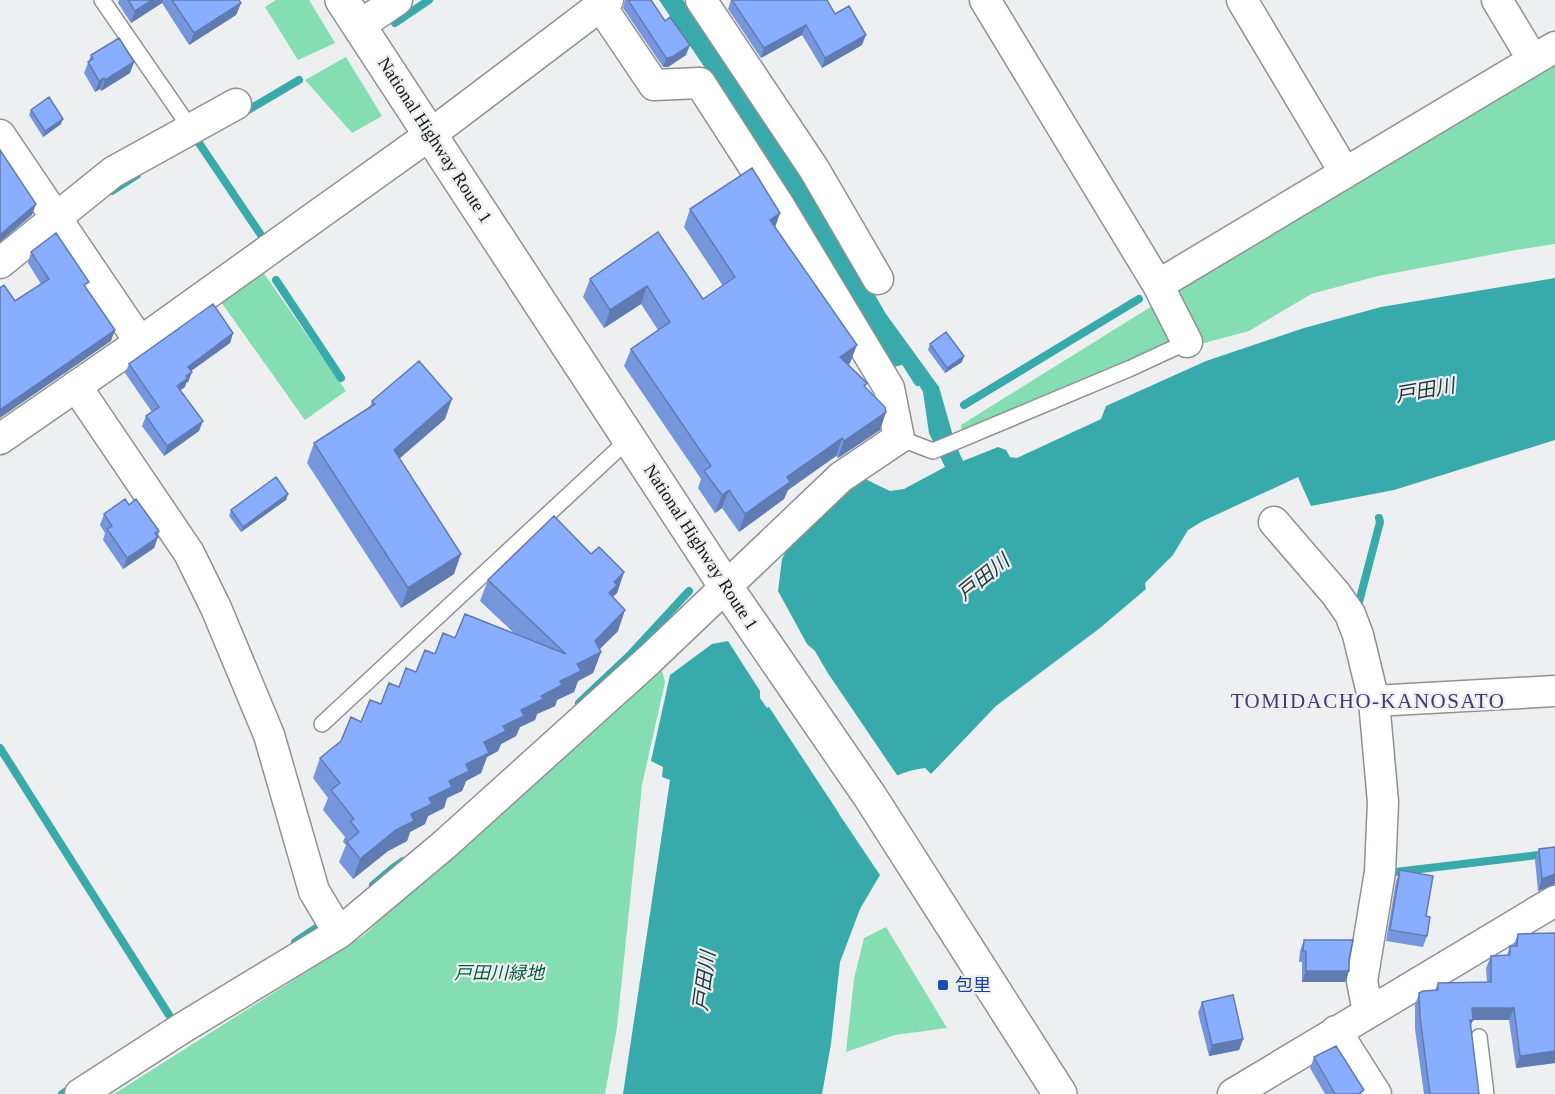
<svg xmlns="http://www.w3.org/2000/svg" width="1555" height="1094" font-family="'Times New Roman','Noto Sans JP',serif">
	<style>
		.green { fill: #85ddb4 }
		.water { fill: #39aaab }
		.pier { fill: #eeeff1 }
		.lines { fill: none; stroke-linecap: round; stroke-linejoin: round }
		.stream { stroke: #39aaab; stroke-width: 8 }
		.service-casing { stroke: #909192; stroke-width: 18 }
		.minor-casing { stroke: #909192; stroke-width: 33 }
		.trunk-casing { stroke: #909192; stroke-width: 36 }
		.service { stroke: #fff; stroke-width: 15 }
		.minor { stroke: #fff; stroke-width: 30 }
		.trunk { stroke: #fff; stroke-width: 33 }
		.wall { fill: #7696db }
		.shaded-wall { fill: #607ab2 }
		.building { fill: #89aeff; stroke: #607ab2; stroke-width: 1.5 }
		.transit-dot { fill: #1a4fb4; stroke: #eeeff1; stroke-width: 2 }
		.labels { text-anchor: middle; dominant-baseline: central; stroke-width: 4.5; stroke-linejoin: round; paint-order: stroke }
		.street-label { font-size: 18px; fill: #19191a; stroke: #eeeff1 }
		.park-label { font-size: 18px; font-style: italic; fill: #015f40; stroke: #eeeff1 }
		.transit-label { font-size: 18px; fill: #164399; stroke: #eeeff1; text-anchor: start }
		.water-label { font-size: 20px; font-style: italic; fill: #1e3737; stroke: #eeeff1 }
		.quarter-label { font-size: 21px; letter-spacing: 1.5px; fill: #443874; stroke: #eeeff1 }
	</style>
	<rect width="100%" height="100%" fill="#eeeff1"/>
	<!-- green -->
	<path class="green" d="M276 0H309L335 43 298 60 265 7Z
		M346 57 382 116 352 133 305 80Z
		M1555 62V244L1516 250 1378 276 1311 294 1249 331 1197 345 1134 376 964 445 961 425 1173 293Z
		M263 272 346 391 305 420 221 302Z
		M659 659 665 682 642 785 617 1027 605 1094H114L363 936Z
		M886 927 947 1028 895 1035 846 1052 854 979 864 938Z"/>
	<!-- water -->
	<path class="water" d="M659 0H683L802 169 886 314 939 387 955 443 963 461 998 447 1006 450 1010 457 1017 458 1101 419 1106 406 1206 361 1304 328 1381 307 1555 278V440L1394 490 1311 506 1298 477 1203 521 1188 530 1173 555 1145 583 1146 589 1100 628 996 706 931 774 925 768C900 770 853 794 839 814L880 875 860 909 840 962 831 1044 822 1094H623L670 780 662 777 663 767 651 761 670 675 712 644 728 641 760 691V698L767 708 826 670 815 651 807 644 778 591 782 559 788 547 846 488 863 478 890 491 904 489 945 467 929 433 923 392 907 364 893 367 778 176Z"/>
	<!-- pier -->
	<path class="pier" d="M823 666 899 778 848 807 842 818 767 704 823 669Z"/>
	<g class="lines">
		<!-- stream -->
		<path class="stream" d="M395 23 429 0
			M243 113 299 80
			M197 140 263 238
			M112 191 137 175
			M276 280 341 378
			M902 357 918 382
			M964 405 1139 299
			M1359 610 1358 606 1380 522 1379 518
			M579 703 629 656 689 591
			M0 748 169 1015
			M1387 873 1555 853
			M373 885 393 868 403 861
			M295 942 316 928
			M62 1094 74 1086"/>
		<!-- service casing -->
		<g class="service-casing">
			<path id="service" d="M102 0 191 129
				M899 438 933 451 1131 368 1187 342
				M322 724 629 439
				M1479 1037 1486 1094"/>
		</g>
		<!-- minor casing -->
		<g class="minor-casing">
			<path id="minor" d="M701 0 814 169 878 279
				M985 0 1158 285 1187 342
				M1242 0 1345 173
				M1497 0 1533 60
				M359 26 397 0
				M0 135 140 342
				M0 263 113 172 236 104
				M1158 285 1555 47
				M76 386 189 553 216 608 269 735 314 891 339 933
				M0 439 140 342 431 134 608 0
				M1274 522 1336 594 1350 614 1358 635 1374 701 1383 802 1380 872 1362 981 1368 1012
				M1374 701 1555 691
				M1336 1031 1376 1094
				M80 1094 184 1027 339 933 444 845 649 660 841 477 899 438 889 388 780 207 700 83 654 85 600 5
				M1233 1094 1555 901"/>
		</g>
		<!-- trunk casing -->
		<g class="trunk-casing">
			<path id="trunk" d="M342 0 726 587 871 798 1060 1094"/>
		</g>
		<!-- service -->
		<use href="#service" class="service"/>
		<!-- minor -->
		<use href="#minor" class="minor"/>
		<!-- trunk -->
		<use href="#trunk" class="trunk"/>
	</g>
	<!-- wall -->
	<path class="wall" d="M119 0H239L241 3 236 15 189 45 162 3 131 23 118 3Z
		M625 0H651L686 55 668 67H663L623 8Z
		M731 0H827L835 14 862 45 822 68 802 35 761 58 728 9Z
		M91 55 134 62 130 73 101 91 100 89 95 92 84 73Z
		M31 110 61 124 43 137 29 115Z
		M690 209 780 213 775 227 850 363 848 365 867 383 865 387 886 412 880 430 838 458 836 456 788 490 784 499 739 532 722 508 715 513 698 488 701 479 624 366 631 349 658 330 641 304 604 328 583 297 590 279 658 232 703 299 723 286 684 227Z
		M31 252 87 289 111 341 41 284 28 263Z
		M233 333 230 343 191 371 188 382 186 383 185 387 180 390 199 431 164 456 142 426 146 416 152 412 125 373 129 364Z
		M930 344 964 356 962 362 945 373 928 350Z
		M372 401 445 419 399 459 454 574 401 608 307 463 314 443 370 407Z
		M288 494 286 500 241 532 229 516 231 510Z
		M129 505 159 531 154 548 123 569 103 540 105 533 100 525 104 514Z
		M591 554 624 572 617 593 613 597 618 631 599 649 601 652 593 673 578 681 574 692 557 700 555 706 537 714 535 720 520 727 516 736 501 744 498 751 487 757 481 773 466 781 462 791 447 798 444 808 428 816 425 824 410 832 407 841 388 851 353 879 339 862 346 845 343 842 345 837 323 810 328 798 313 778 320 758 341 741 399 687 416 672 435 654 455 638 516 635 480 601 488 580Z
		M1555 847V884L1538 891 1535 860 1539 849Z
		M1400 870 1426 916 1427 936 1423 947 1386 941 1396 881Z
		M1518 934 1555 1063 1516 1068 1509 1020H1473L1470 1026 1479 1094H1424L1415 1029V1005L1419 993 1435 990 1438 983H1487L1486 968 1491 956 1507 955 1510 946H1513Z
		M1304 940 1349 959 1345 982H1302V962H1299L1300 951Z
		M1202 1002 1243 1039 1239 1050 1209 1056 1198 1013Z
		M1314 1057 1363 1094H1325L1310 1068Z"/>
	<!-- shaded-wall -->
	<path class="shaded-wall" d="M152 0H163L162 3 131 23 135 11Z
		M241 3 236 15 189 45 194 33Z
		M806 25 802 35 761 58 764 48Z
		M866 35 862 45 822 68 825 58Z
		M690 45 686 55 668 67H663L666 58Z
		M134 62 130 73 101 91 105 80Z
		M104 78 100 89 95 92 99 81Z
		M63 119 61 124 43 137 45 131Z
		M36 204 32 215 0 242V235Z
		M780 213 774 230 770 220Z
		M647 286 641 304 604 328 610 310Z
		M115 330 111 341 0 418V410Z
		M233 333 230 343 184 376 188 367Z
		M857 345 850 363 834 374 840 357Z
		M964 356 962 362 945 373 947 368Z
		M192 372 188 382 186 383 185 387 174 395 177 386 186 376Z
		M452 399 445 419 386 470 394 450Z
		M886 412 880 430 838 458 844 441Z
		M203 421 199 431 164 456 167 446Z
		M842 438 836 456 788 490 784 499 739 532 745 514 787 477Z
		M729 490 722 508 715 513 722 495Z
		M288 494 286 500 241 532 243 527Z
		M159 531 156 538 158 537 154 548 123 569 127 558Z
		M461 554 454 574 401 608 408 588Z
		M624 572 617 593 613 596 610 605 609 593 614 582Z
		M625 610 618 631 592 657 601 652 593 673 578 681 574 692 557 700 555 706 537 714 535 720 520 727 516 736 501 744 498 751 487 757 481 773 466 781 462 791 447 798 444 808 428 816 425 824 410 832 407 841 388 851 353 879 360 859 449 781 466 764 484 742 521 710 560 681 577 664 595 641Z
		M1555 874V884L1538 891 1542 879Z
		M1306 971H1349L1345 982H1302Z
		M1472 1008H1514L1509 1020H1473L1468 1032H1465Z
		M1243 1039 1239 1050 1209 1056 1212 1045Z
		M1555 1051V1063L1516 1068 1520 1056Z"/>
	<!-- building -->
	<path class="building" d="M128 0H152L135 11Z
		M172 0H239L241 3 194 33Z
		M628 0H651L665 21 670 17 690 45 672 57 666 58Z
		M732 0H827L835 14 849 6 866 35 825 58 806 25 764 48Z
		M119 38 134 62 105 80 104 78 99 81 88 62 93 59 91 55Z
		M49 97 63 119 45 131 31 110Z
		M0 150 36 204 0 235Z
		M752 168 780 213 770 220 857 345 840 357 867 383 864 386 885 407 886 412 844 441 842 438 787 477 790 482 745 514 729 490 722 495 704 471 711 466 631 349 670 322 647 286 610 310 590 279 658 232 703 299 735 277 690 209Z
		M56 233 89 282 84 285 115 330 0 410V288L4 285 15 301 49 279 31 252Z
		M213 304 233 333 188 367 192 372 186 376 188 378 177 386 203 421 167 446 146 416 159 407 129 364Z
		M946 332 964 356 947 368 930 344Z
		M419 361 452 399 394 450 461 554 408 588 314 443 375 404 372 401Z
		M276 477 288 494 243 527 231 510Z
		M125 499 129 505 136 499 159 531 155 533 158 537 127 558 107 529 112 526 104 514Z
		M554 516 591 554 599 547 624 572 614 582 617 585 609 593 625 610 595 641 601 652 577 664 581 671 560 681 562 685 541 696 543 699 521 710 524 716 503 726 506 731 484 742 489 753 466 764 469 771 449 781 452 787 429 798 432 804 411 814 414 821 396 830 360 859 347 842 359 832 350 821 354 819 331 790 340 783 320 758 341 741 351 717 361 722 370 700 381 704 389 683 399 687 406 668 416 672 425 650 435 654 443 633 455 638 465 614 566 654 488 580Z
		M1555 847V874L1542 879 1539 849Z
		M1400 870 1433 876 1426 916 1430 917 1427 936 1390 930Z
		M1555 933V1051L1520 1056 1514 1008H1472L1473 1020H1470L1479 1094H1430L1420 1017 1419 993 1423 991 1438 990V983L1491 982V956L1510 955V946H1517L1518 934Z
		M1304 940H1353L1349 959V971H1306V951H1303Z
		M1233 995 1243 1039 1212 1045 1202 1002Z
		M1336 1046 1364 1090 1358 1094H1335L1314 1057Z"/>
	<!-- markers -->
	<rect class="transit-dot" x="937" y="979" width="12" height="12" rx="3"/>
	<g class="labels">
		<!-- street labels -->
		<g class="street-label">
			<text transform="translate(435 140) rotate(57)">National Highway Route 1</text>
			<text transform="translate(701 547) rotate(57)">National Highway Route 1</text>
		</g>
		<!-- park labels -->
		<g class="park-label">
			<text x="499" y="973">戸田川緑地</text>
		</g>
		<!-- transit labels -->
		<g class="transit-label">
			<text x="955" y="985">包里</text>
		</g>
		<!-- water labels -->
		<g class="water-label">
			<text transform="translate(1425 390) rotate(-10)">戸田川</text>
			<text transform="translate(983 577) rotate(-39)">戸田川</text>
			<text transform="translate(704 981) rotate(-82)">戸田川</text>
		</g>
		<!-- quarter labels -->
		<g class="quarter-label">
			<text x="1368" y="701">TOMIDACHO-KANOSATO</text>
		</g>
	</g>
</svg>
